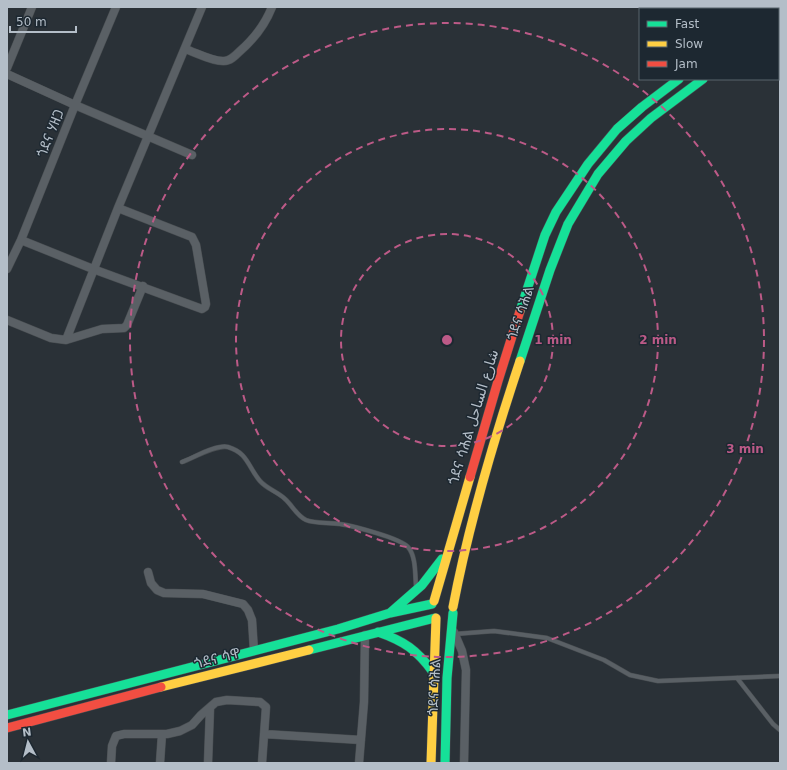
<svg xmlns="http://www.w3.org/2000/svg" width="787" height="770" font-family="'DejaVu Sans','Noto Sans Arabic','Noto Sans Ethiopic',sans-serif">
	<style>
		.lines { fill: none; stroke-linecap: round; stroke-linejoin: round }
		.lane-casing { stroke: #484d51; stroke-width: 5 }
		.street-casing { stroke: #484d51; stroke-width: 9 }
		.fast-casing { stroke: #484e53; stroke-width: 10 }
		.slow-casing { stroke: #484e53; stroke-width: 10 }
		.jam-casing { stroke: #484e53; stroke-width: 10 }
		.lane { stroke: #5a6065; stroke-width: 4 }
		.street { stroke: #5a6065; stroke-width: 8 }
		.fast { stroke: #16e098; stroke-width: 9 }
		.slow { stroke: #ffcf43; stroke-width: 9 }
		.jam { stroke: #f24e42; stroke-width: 9 }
		.ring { fill: none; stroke: #bc5a87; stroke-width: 2; stroke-dasharray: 7 5 }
		.labels { text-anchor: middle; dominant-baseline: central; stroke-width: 3; stroke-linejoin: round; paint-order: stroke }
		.street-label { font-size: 14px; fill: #b4bec8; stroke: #1d2831 }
		.centre { fill: #bc5a87; stroke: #1d2831; stroke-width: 2 }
		.ring-label { font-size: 12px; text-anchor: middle; font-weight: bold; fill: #bc5a87; stroke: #1d2831; stroke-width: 3; stroke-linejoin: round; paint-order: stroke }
	</style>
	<rect width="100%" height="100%" fill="#2a3137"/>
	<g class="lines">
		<!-- lane casing -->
		<g class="lane-casing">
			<path id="lane" d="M182 462C193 458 217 444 228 447 248 453 248 467 260 481 267 489 278 492 285 499 292 505 297 516 306 520 316 524 329 522 340 524 353 526 400 538 408 547 416 556 415 574 416 586
				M455 634 494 631 547 638 604 660 630 675 658 681 780 676
				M737 678 773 724 780 730"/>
		</g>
		<!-- street casing -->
		<g class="street-casing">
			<path id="street" d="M704 7 705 9
				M185 49C195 52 213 62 224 61 230 61 235 56 239 52 254 39 265 25 272 7
				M7 68 32 7
				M7 74 75 105 192 155
				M21 240 93 269 202 309 205 307 206 304 196 245 192 237 118 208
				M7 269 21 240 75 105 116 7
				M7 320 51 338 66 340 118 208 202 7
				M66 340 102 329 124 328 127 325 143 286
				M148 572 151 583 157 590 164 593 203 594 243 604 248 610 252 620 254 651
				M454 632 462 651 466 670 464 763
				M264 734 361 740
				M111 763 112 746 116 736 124 734H167L180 731 192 725 201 715 216 702 227 700 260 702 266 707 262 763
				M160 763 162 734
				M208 763 210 708
				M359 763 364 702 365 635"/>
		</g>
		<!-- fast casing -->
		<g class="fast-casing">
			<path id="fast" d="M775 9 777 7
				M778 24 780 22
				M520 311 545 235 556 212 588 164 617 129 642 107 679 79
				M520 361 550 270 568 224 598 174 626 141 651 118 703 79
				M390 613 422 585 442 559
				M378 632C404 641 417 650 433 672
				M309 650 435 618
				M7 715 338 629 390 613 432 604
				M445 763 447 678 453 613"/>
		</g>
		<!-- slow casing -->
		<g class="slow-casing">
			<path id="slow" d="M434 601 470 477
				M453 607C469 523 493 442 520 361
				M161 687 309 650
				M431 763 436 618"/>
		</g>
		<!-- jam casing -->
		<g class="jam-casing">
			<path id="jam" d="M470 477 498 381 520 311
				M7 728 161 687"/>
		</g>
		<!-- lane -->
		<use href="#lane" class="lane"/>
		<!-- street -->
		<use href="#street" class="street"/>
		<!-- fast -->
		<use href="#fast" class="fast"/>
		<!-- slow -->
		<use href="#slow" class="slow"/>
		<!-- jam -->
		<use href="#jam" class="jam"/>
	</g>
	<!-- distance rings -->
	<g class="ring">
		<circle cx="447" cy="340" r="106"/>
		<circle cx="447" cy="340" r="211"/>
		<circle cx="447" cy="340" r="317"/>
	</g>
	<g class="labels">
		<!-- street labels -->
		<g class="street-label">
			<text transform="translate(50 133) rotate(-68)">ጎደና ሃዘጋ</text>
			<text transform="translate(520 313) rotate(-71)">ጎደና ሳሕል</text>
			<text transform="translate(473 417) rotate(-73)">ጎደና ሳሕል شارع الساحل</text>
			<text transform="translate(217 658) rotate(-14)">ጎደና ሳዋ</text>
			<text transform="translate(434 687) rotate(-87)">ጎደና ሳሕል</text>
		</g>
	</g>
	<circle cx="447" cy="340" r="6" class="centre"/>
	<g class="ring-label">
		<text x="553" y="344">1 min</text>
		<text x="658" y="344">2 min</text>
		<text x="745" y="453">3 min</text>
	</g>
	<!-- border -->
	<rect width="787" height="770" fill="none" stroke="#b4bec8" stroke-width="16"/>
	<!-- legend -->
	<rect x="639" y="8" width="140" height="72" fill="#1d2831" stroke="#59646d"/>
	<rect x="647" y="21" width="20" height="6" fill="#16e098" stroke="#59646d"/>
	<text x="675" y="28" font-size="12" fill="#b4bec8">Fast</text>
	<rect x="647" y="41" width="20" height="6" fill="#ffcf43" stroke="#59646d"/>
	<text x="675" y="48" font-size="12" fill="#b4bec8">Slow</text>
	<rect x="647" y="61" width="20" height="6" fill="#f24e42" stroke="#59646d"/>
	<text x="675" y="68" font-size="12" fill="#b4bec8">Jam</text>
	<!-- north arrow -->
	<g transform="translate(28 742) rotate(353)" stroke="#1d2831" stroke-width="3" paint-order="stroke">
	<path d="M0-3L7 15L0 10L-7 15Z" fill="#b4bec8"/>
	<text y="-6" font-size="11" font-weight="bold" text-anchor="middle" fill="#b4bec8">N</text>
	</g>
	<!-- scale -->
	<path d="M10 26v6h66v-6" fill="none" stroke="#b4bec8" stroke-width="2"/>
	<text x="16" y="26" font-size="12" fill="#b4bec8" stroke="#1d2831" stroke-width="3" paint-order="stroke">50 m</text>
</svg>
